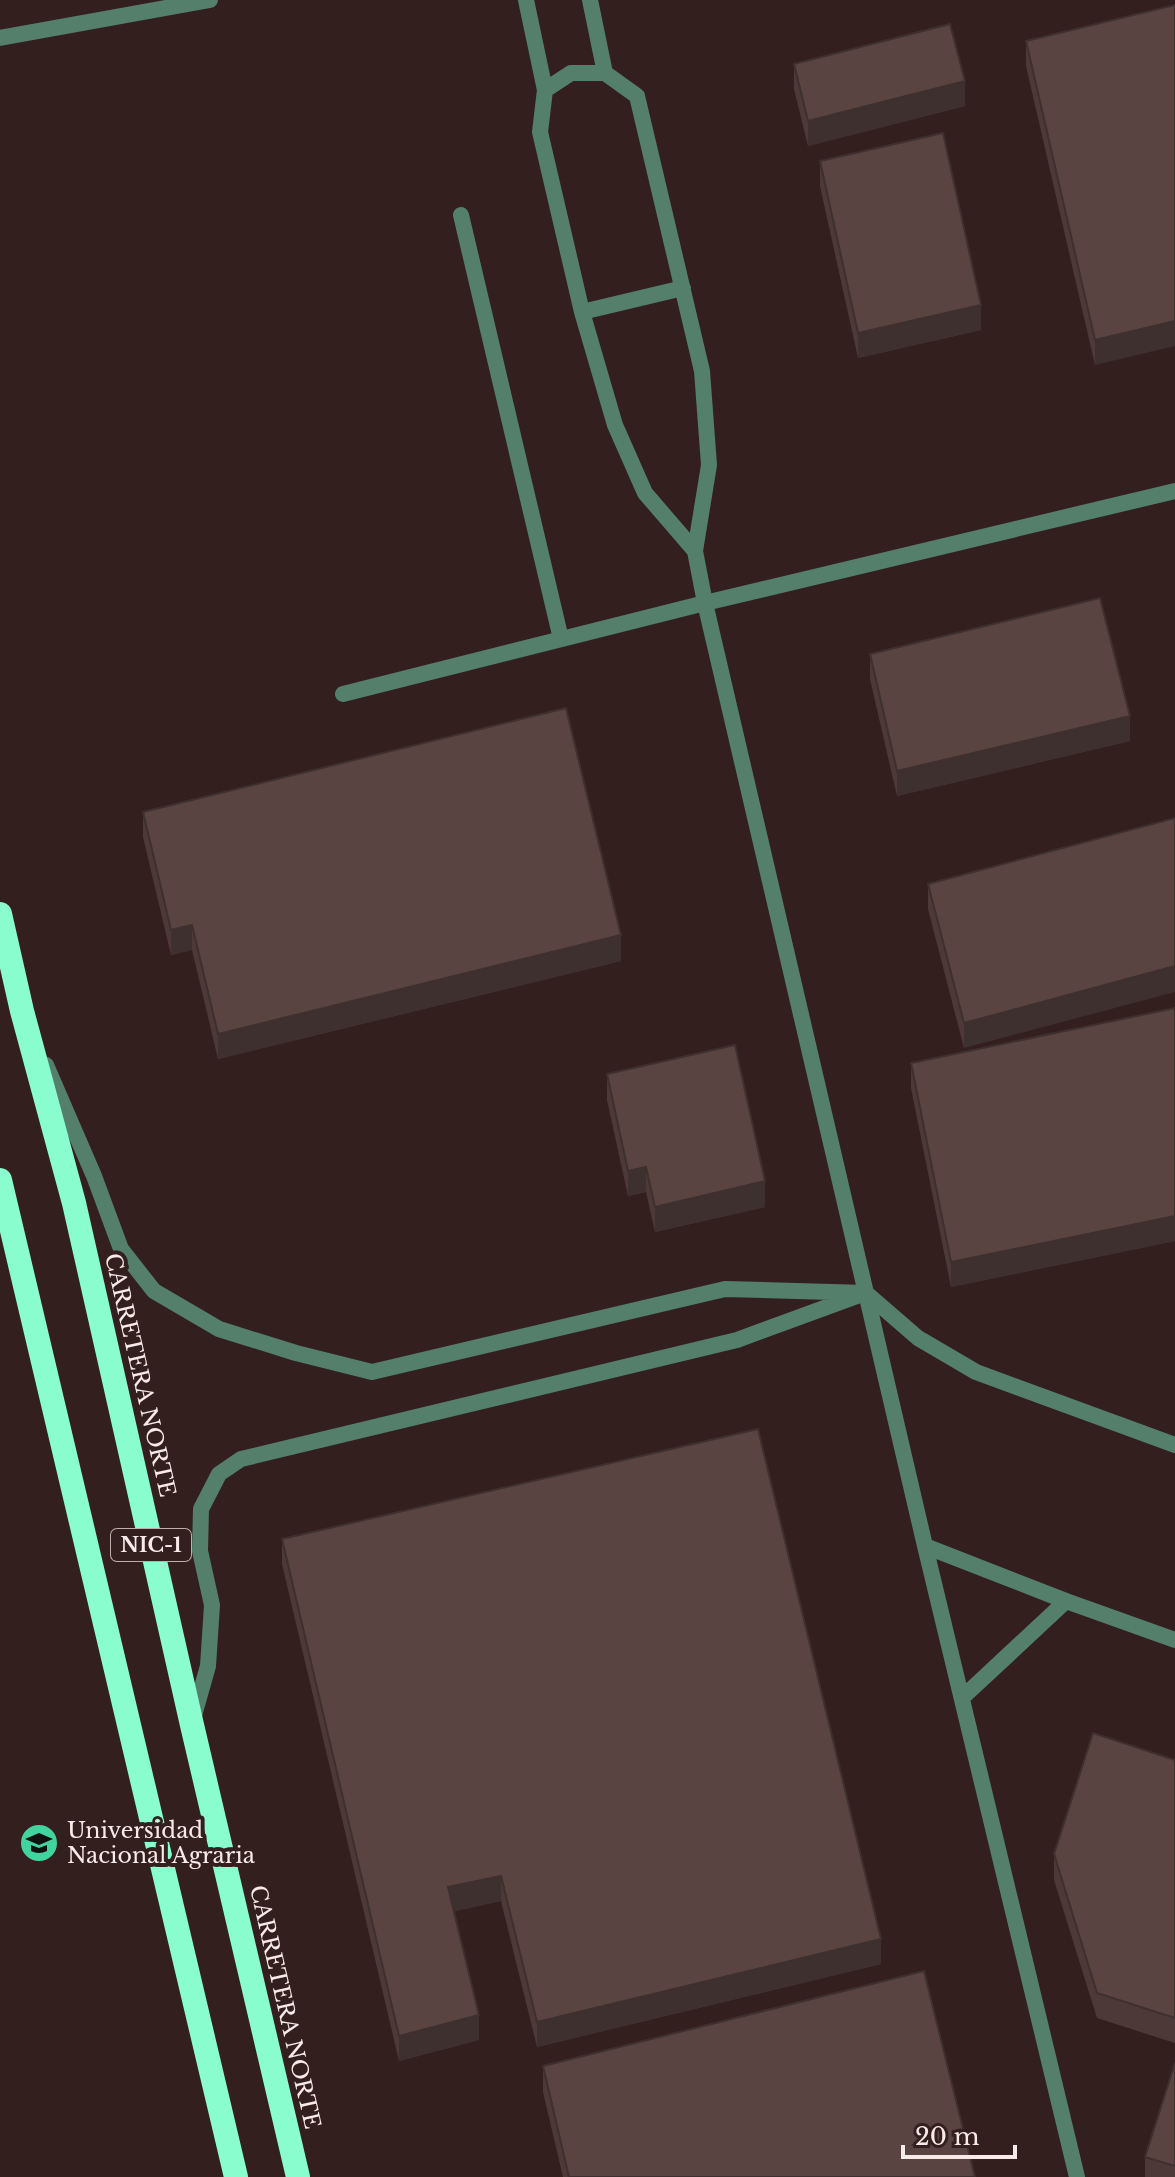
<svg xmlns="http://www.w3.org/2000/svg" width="1175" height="2177" font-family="'Libre Baskerville',serif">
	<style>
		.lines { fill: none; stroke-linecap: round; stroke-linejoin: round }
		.lane { stroke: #537f6b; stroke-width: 16 }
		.street { stroke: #537f6b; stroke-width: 16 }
		.highway { stroke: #89fdcd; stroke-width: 24 }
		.wall { fill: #4d3a38 }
		.shaded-wall { fill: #3e302e }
		.building { fill: #594441; stroke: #3e302e; stroke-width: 2 }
		.labels { text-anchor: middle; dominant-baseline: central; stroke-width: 8; stroke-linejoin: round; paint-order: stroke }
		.shield { fill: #33201e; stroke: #bdadab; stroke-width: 2 }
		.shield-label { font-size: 20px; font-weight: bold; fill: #f8eae8 }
		.street-label { font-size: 22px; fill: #f8eae8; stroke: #33201e }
		.poi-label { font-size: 22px; fill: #f8eae8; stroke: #33201e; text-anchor: start }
	</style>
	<rect width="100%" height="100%" fill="#33201e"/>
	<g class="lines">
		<!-- lane -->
		<path class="lane" d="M526 0 545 90
			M590 0 605 73
			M461 215 561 639
			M582 312 683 288
			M695 551 645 493 615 425 582 312 540 132 545 90 571 73H605L637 96 702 371 709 465 695 551 705 603 925 1546 1077 2177
			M343 694 705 603 1175 491
			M46 1065 94 1176 121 1249 154 1291 219 1329 296 1353 372 1372 725 1289 866 1293 918 1338 976 1372 1175 1445
			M925 1546 1066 1601
			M963 1697 1066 1601 1175 1640
			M193 1719 208 1666 212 1605 200 1551 201 1509 219 1474 241 1459 737 1340 857 1296"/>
		<!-- street -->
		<path class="street" d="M0 38 210 0"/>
		<!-- highway -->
		<path class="highway" d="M0 914 22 1011 74 1203 192 1725 298 2177
			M0 1180 236 2177"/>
	</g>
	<!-- wall -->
	<path class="wall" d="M1175 5 1095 365 1026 66V41Z
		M794 64 965 106 808 146 794 89Z
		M820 161 981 330 858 358 820 186Z
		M870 654 1130 741 897 796 870 679Z
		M143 812 621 961 218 1059 192 950 171 955 143 837Z
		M1175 818 964 1048 928 909V884Z
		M1175 1008V1241L951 1287 911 1088V1063Z
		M607 1074 765 1207 655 1232 646 1192 628 1196 607 1100Z
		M282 1539 881 1964 537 2047 501 1901 454 1911 479 2040 399 2061 282 1564Z
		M1175 1760V2043L1097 2018 1054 1880V1854Z
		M1175 2063V2177H1145V2157Z
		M543 2066 975 2177H563L543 2092Z"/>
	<!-- shaded-wall -->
	<path class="shaded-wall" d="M965 81V106L808 146V121Z
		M981 305V330L858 358V333Z
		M1175 321V346L1095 365V340Z
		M1130 716V741L897 796V771Z
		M192 925V950L171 955V930Z
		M621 935V961L218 1059V1034Z
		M1175 966V992L964 1048V1023Z
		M646 1167V1192L628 1196V1171Z
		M765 1181V1207L655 1232V1207Z
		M1175 1216V1241L951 1287V1262Z
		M501 1876V1901L448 1913V1887Z
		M881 1939V1964L537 2047V2022Z
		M479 2015V2040L399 2061V2036Z"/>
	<!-- building -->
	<path class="building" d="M1175 5V321L1095 340 1026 41Z
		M950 24 965 81 808 121 794 64Z
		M943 133 981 305 858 333 820 161Z
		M1100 598 1130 716 897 771 870 654Z
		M566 708 621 935 218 1034 192 925 171 930 143 812Z
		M1175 818V966L964 1023 928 884Z
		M1175 1008V1216L951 1262 911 1063Z
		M735 1045 765 1181 655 1207 646 1167 628 1171 607 1074Z
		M758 1429 881 1939 537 2022 501 1876 448 1887 479 2015 399 2036 282 1539Z
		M1093 1733 1175 1760V2018L1097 1993 1054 1854Z
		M924 1971 975 2177H569L543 2066Z
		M1175 2063V2166L1145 2157Z"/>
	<!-- icons -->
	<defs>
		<g id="university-disc" transform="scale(2)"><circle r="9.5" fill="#42d4a0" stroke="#33201e"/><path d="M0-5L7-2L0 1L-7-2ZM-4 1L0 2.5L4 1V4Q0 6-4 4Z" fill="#111"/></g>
	</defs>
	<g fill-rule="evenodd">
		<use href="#university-disc" x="39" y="1843"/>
	</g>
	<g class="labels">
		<!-- shield labels -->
		<rect class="shield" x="111" y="1529" width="80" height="32" rx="6"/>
		<g class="shield-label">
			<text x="151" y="1545">NIC-1</text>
		</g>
		<!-- street labels -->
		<g class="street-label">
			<text transform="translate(140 1375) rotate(77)">CARRETERA NORTE</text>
			<text transform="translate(285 2007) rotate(77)">CARRETERA NORTE</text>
		</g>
		<!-- poi labels -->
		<g class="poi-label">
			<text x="67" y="1830">Universidad<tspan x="67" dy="25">Nacional Agraria</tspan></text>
		</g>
	</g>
	<!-- scale -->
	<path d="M903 2145v12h112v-12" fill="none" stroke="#f8eae8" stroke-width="4"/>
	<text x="915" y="2145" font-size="24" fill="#f8eae8" stroke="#33201e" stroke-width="6" paint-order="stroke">20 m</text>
</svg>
